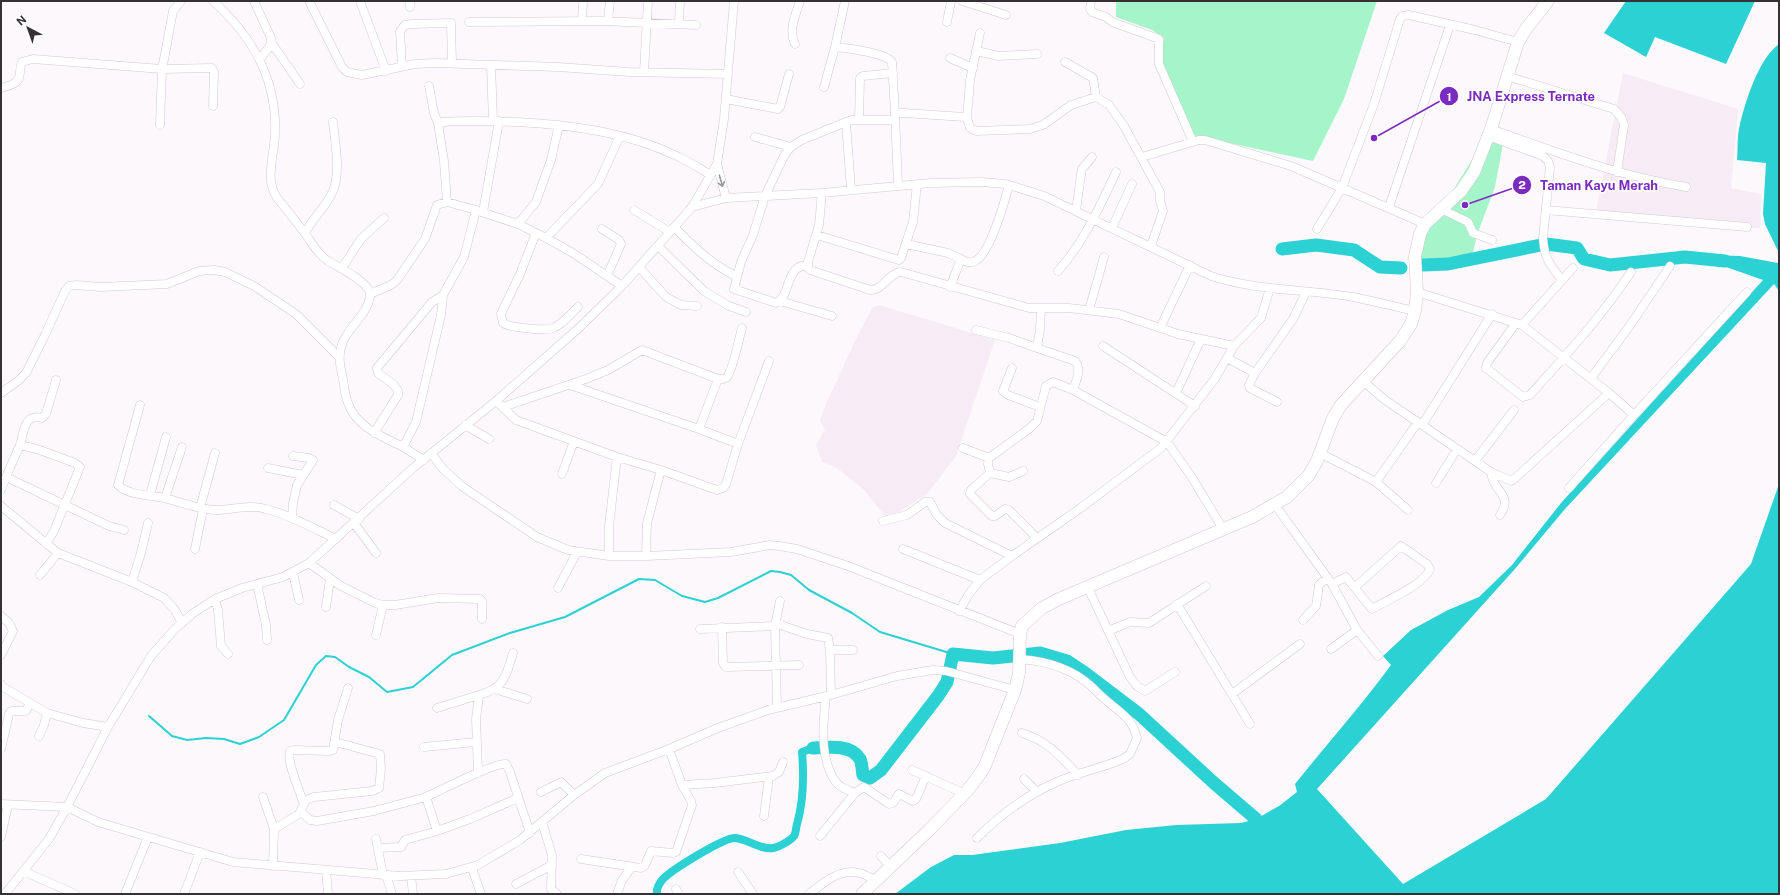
<svg xmlns="http://www.w3.org/2000/svg" width="1780" height="895" font-family="'Public Sans',sans-serif">
	<style>
		.built { fill: #f7ebf5 }
		.green { fill: #a6f5ca }
		.water { fill: #2cd1d4 }
		.lines { fill: none; stroke-linecap: round; stroke-linejoin: round }
		.stream { stroke: #2cd1d4; stroke-width: 2 }
		.canal { stroke: #2cd1d4; stroke-width: 8 }
		.river { stroke: #2cd1d4; stroke-width: 13 }
		.minor-casing { stroke: #cfcacf; stroke-width: 9 }
		.highway-casing { stroke: #cfcacf; stroke-width: 13 }
		.minor { stroke: #fff; stroke-width: 8 }
		.highway { stroke: #fff; stroke-width: 12 }
		.oneway { stroke: #9a989a }
		.leader { fill: none; stroke: #7b2cbf; stroke-width: 1.5 }
		.callout-dot { fill: #7b2cbf; stroke: #fff; stroke-width: 1.5 }
		.mark-label { font-size: 12px; text-anchor: middle; font-weight: bold; fill: #fff }
		.callout-label { font-size: 13px; text-anchor: middle; font-weight: bold; fill: #7b2cbf; stroke: #fff; stroke-width: 3.5; stroke-linejoin: round; paint-order: stroke }
	</style>
	<rect width="100%" height="100%" fill="#fdf8fc"/>
	<!-- built -->
	<path class="built" d="M1623 73 1738 109 1731 188 1761 194 1760 228 1699 227 1595 217Z
		M879 305 995 340 956 456 928 493 898 513 885 516 864 490 837 468 822 462 816 445 825 430 820 420 827 402 854 343 872 308Z"/>
	<!-- green -->
	<path class="green" d="M1116 1H1377L1344 99 1313 161 1192 135 1161 58 1164 38 1152 30 1116 17Z
		M1483 137 1503 144 1495 187 1477 235 1472 257 1447 262 1425 263 1417 255 1420 237 1452 192 1480 147Z"/>
	<!-- water -->
	<path class="water" d="M1626 1H1755L1726 64 1655 37 1646 57 1604 33Z
		M1779 44V253L1765 224 1763 214 1766 163 1737 160C1738 150 1737 139 1739 129 1744 105 1758 59 1779 44Z
		M1709 255 1740 256 1778 263 1779 256V291L1774 284 1565 509 1514 570 1317 789 1403 884 1546 799 1751 564 1779 484V894H895L931 867 954 855H972L1060 843 1126 830 1176 825 1241 823 1256 819 1279 806 1297 792 1295 784C1327 744 1361 706 1391 665L1383 656 1411 630 1448 610 1479 597 1512 565 1561 503 1763 280 1709 261Z"/>
	<g class="lines">
		<!-- stream -->
		<path class="stream" d="M149 716 172 736 187 740 206 738 224 739 240 744 259 737 284 720 316 665 326 656 335 657 349 667 369 677 387 692 413 687 452 655 510 633 565 617 639 579 655 580 682 596 705 602 718 598 771 571 780 572 791 575 809 590 852 613 880 632 953 654"/>
		<!-- canal -->
		<path class="canal" d="M657 894C656 889 659 884 662 880 671 870 723 838 735 838 748 839 760 850 773 848 779 847 790 841 794 836 796 833 796 827 797 824 804 800 804 776 802 752L813 748"/>
		<!-- river -->
		<path class="river" d="M1282 249 1316 245 1354 250 1380 267 1401 268
			M1423 265 1448 264 1546 244 1577 248 1584 259 1610 265 1685 257 1725 261
			M813 748C828 747 851 744 860 759 862 763 862 770 863 775L870 778 881 770 938 696 947 682 953 654 993 658 1040 653 1067 661 1085 673 1139 714 1214 783 1256 819"/>
		<!-- minor casing -->
		<g class="minor-casing">
			<path id="minor" d="M213 1C253 37 277 79 275 133 275 153 264 179 277 198 286 209 295 220 303 231 312 242 316 253 328 261 338 267 369 282 370 294 370 310 353 324 346 336 337 351 339 363 343 379 344 387 345 396 348 403 357 428 382 436 403 447 410 451 417 456 424 460
				M254 1 271 38 270 46 260 59
				M309 1 342 67 347 72 362 75 415 64 435 63 558 67 629 72 728 74
				M360 1 386 71
				M410 1V7
				M845 1 835 47C847 48 886 53 892 62L895 113
				M962 1 1006 15
				M1091 1 1090 9 1092 12 1106 17 1112 22 1159 39V64L1193 142
				M582 21 583 1
				M608 21 610 1
				M469 22 602 21 696 25
				M947 22 951 1
				M679 23 680 1
				M271 42 300 84
				M795 44C788 30 796 14 800 1
				M976 51 999 56 1037 54
				M950 58 973 68
				M1065 62 1093 78 1096 97
				M491 65 493 121
				M402 66 400 31 405 25 411 24 451 23 452 64
				M644 72 648 1
				M1507 76 1614 109 1621 117 1624 125 1617 172
				M429 86 434 113 438 123
				M824 87 835 47
				M1 88C11 85 20 84 20 72 20 68 20 66 22 62L33 59 162 69 212 68 214 72 213 106
				M726 99 778 109 780 107 789 74
				M967 118 970 80 980 33
				M859 120 860 78 863 76 893 73
				M160 125 162 69 166 49 173 11 181 1
				M1491 129C1555 152 1619 176 1686 187
				M620 136 598 184 546 238 573 253 622 286
				M1488 136 1543 156 1548 161 1550 167 1543 238C1544 258 1550 265 1562 280
				M755 137 791 147
				M1142 157 1199 140H1205L1291 166 1342 188 1317 229
				M717 164 726 198
				M898 186 895 113H904L965 117 967 118 970 128 976 131 1030 129 1043 125 1071 105 1096 97 1109 105 1124 126 1160 192V201L1163 211 1151 246
				M851 190 846 122 852 120H895
				M822 193 819 225 808 262V267L810 270 870 290C884 290 888 273 901 272L1029 308H1069L1119 314 1178 334 1234 346
				M447 202 444 161 438 123 444 122C468 120 493 121 517 122 572 125 628 132 679 157 690 162 700 169 711 175
				M692 207 726 198 822 193 931 183 981 182 1006 184 1044 196 1211 276C1257 291 1305 289 1353 297 1374 301 1395 307 1415 311
				M1389 207 1450 25
				M1441 209 1468 222 1473 233 1492 240
				M634 210 670 232
				M1546 210 1747 227
				M478 211 518 224 546 238
				M1076 211 1081 174 1082 169 1092 157
				M483 212 499 121
				M518 224 536 202 551 160 559 125
				M1425 224 1342 188 1374 104 1400 19 1402 16 1409 15 1475 30 1518 42
				M674 227C693 246 712 265 736 276
				M1112 228 1132 184
				M602 229 619 240 621 244 607 276
				M305 233C312 219 324 209 331 195 342 176 335 143 333 122
				M536 233 520 274 501 314 503 323C510 327 517 327 524 328 556 332 556 329 578 307
				M817 235 899 260 901 258 913 222 917 184
				M906 244 948 253 961 259
				M658 246 704 291 729 306 746 312
				M639 267 666 297 681 305 697 306
				M808 267 801 266C786 272 790 296 776 303L734 289 741 262 753 235 765 196 785 154 791 147 802 140 846 122
				M342 268 361 239 384 218
				M1058 271C1084 242 1100 206 1116 172
				M950 287 961 259C964 261 969 263 973 262 989 258 1005 200 1009 185
				M1417 292 1522 325 1609 393 1634 415 1747 292
				M370 294 391 285 397 280 425 239 437 205 447 202 476 210 464 257 443 295
				M780 301 832 316
				M1041 309 1040 329 1037 348 1075 361C1082 370 1076 381 1073 390
				M1089 310 1104 257
				M1516 323 1487 363 1486 368 1523 397 1530 395C1565 356 1602 316 1631 272
				M1522 325 1573 268
				M1160 328 1190 265
				M976 330 1009 338 1037 348
				M1103 346 1195 406
				M1227 358 1255 373
				M1012 368 1003 391 1008 395 1040 407
				M1591 378 1631 324 1670 266
				M1363 381 1385 400 1422 425 1492 314
				M570 385 699 429 718 379
				M1 393 18 381 26 373 45 335 65 291 69 286 76 285 101 287 167 284 199 271 214 270 225 272 254 286 296 314 338 356
				M1176 393 1201 339
				M496 401 516 420 617 457 661 470 717 490 723 488 726 484 738 444 769 361
				M1277 402 1250 388 1249 385 1255 373 1293 319 1306 292
				M140 405 120 478 118 485C129 496 151 495 164 498 181 502 197 509 215 510 232 510 249 504 266 509 290 515 313 528 336 539
				M503 407 586 379 608 370 642 350 718 379C721 379 724 380 727 377 733 370 739 338 742 328
				M465 425 489 439
				M1422 425 1491 472C1493 493 1514 494 1500 515
				M699 429 738 444
				M374 433 398 395V391L394 385 378 373 377 368 432 302 443 295 441 315 416 422 403 447
				M20 445 6 477 109 526 124 530
				M963 448 989 458 1030 428 1037 421 1046 386 1053 382 1073 390 1167 442 1191 476 1223 529
				M431 453 443 469 463 487 537 537 568 550 609 556H646L731 552 770 545 779 546 797 549 848 566 1020 634
				M1320 453 1376 482 1418 422
				M989 458 988 464 990 473 971 490 970 494 992 516H995L1005 509 1009 510 1037 538
				M1475 461 1514 410
				M268 468 303 475
				M1491 472 1511 481 1513 480 1609 393
				M990 473 1009 477 1023 471
				M562 474 574 441
				M1376 482 1408 510
				M1436 483 1457 449
				M1569 488 1634 415
				M1 490 6 477
				M150 495 166 437
				M165 498 182 447
				M334 505 359 519
				M1275 505 1332 584 1357 630 1378 656
				M1 506 58 553 132 582 164 598 175 610 182 623
				M200 508 215 453
				M292 518 293 503 297 485 313 460 309 458 293 456
				M883 521 907 515 925 502H930L937 515 945 523 1012 556
				M354 523 376 553
				M46 544 54 531 80 467 75 463 37 449 20 445C24 432 24 413 42 418L46 414 56 380
				M195 549 203 509
				M903 549 980 580
				M609 556V526L617 457
				M646 556 647 523 661 470
				M309 563 341 586 375 603 383 605H395L438 598 480 599 482 601V619
				M293 573 299 600
				M40 575 58 553
				M132 582 141 553 148 523
				M257 584 266 625 267 640
				M1332 584 1346 577 1372 609C1387 600 1424 585 1430 569L1427 564 1401 546 1355 587
				M558 588 577 552
				M1088 588 1130 677 1137 686 1145 691 1175 672
				M215 599 218 610 221 646 228 654
				M1177 604 1250 724
				M326 607 330 579
				M959 611 969 594 980 580 1012 556 1082 507 1161 448 1214 380 1234 346 1261 318 1270 288
				M1 616 9 623 13 631 1 655
				M1303 620 1316 606 1319 585 1327 578
				M775 623 807 634 828 638 830 650 831 695
				M722 627 723 663 726 667 799 665
				M700 629 775 626
				M1108 631 1130 622 1149 623 1206 586
				M376 635 383 605
				M1331 649 1357 630
				M830 650H853
				M1 684 3 687 47 713 83 723 108 727
				M495 689 527 699
				M1232 694 1300 644
				M479 695C504 688 506 677 513 653
				M826 696C823 723 819 759 836 782 840 788 848 790 855 793L864 787 889 804 893 803 899 794 913 801 916 799 926 776
				M777 707 775 626 780 601
				M437 708 479 695 476 719 478 773
				M1022 733C1048 741 1060 756 1078 775
				M39 736 44 725 47 713
				M424 747 476 742
				M1 749 9 714 11 711H26L30 703
				M912 770 965 794
				M1024 779 1037 792
				M682 785 715 783 773 776 779 772 783 762
				M541 792 561 782 574 795
				M263 797 274 829
				M518 798 470 819 437 831 426 797C439 791 496 762 506 764L510 772 530 833
				M303 802C300 791 286 761 290 751L294 750 330 751 333 750 338 720 348 688
				M1 804 67 807 108 727 128 694 151 656 174 630 192 614 215 599 242 588 283 577 309 563 413 468 496 401 580 327 622 286 692 207 717 164 724 119 734 1
				M301 812 310 820 317 821 374 811 426 797
				M764 816 769 777
				M542 822 552 855 551 889 557 894
				M820 836 855 793
				M1 837 8 805
				M977 838C1001 814 1028 794 1059 781 1080 772 1102 768 1123 759L1130 754 1137 738C1132 718 1122 714 1107 701 1101 696 1096 691 1091 686 1071 668 1046 661 1020 659
				M376 839 383 875
				M378 848 401 847 405 840 437 831
				M881 856 891 867
				M581 859 641 868 645 865 651 851 673 853 676 852 692 805 691 801 682 785 669 749
				M273 866 274 829 299 814 306 800 314 797 372 791 379 788 381 769 380 754 335 742
				M472 868 481 894
				M326 870 328 894
				M23 871 75 894
				M738 872 753 894
				M386 875 392 894
				M411 876 413 894
				M516 884 552 865
				M676 889 679 894
				M5 894 49 839 67 807 98 822 233 862 400 876 446 874 478 865 520 840 574 795 605 773 669 749 718 728 768 710 831 695 897 676 933 670 946 671 1015 690
				M125 894 148 837
				M184 894 200 852
				M617 894 622 880 631 868
				M809 894C832 876 849 862 876 881"/>
		</g>
		<!-- highway casing -->
		<g class="highway-casing">
			<path id="highway" d="M862 894 929 830 967 791 977 778 984 768 1015 690 1019 673 1020 634 1022 626 1042 608 1059 599 1252 517 1287 497 1309 475 1317 461 1333 418 1341 405 1400 341 1411 324 1415 311 1417 292 1415 256 1420 234 1425 224 1461 191 1474 172 1491 129 1518 42 1526 29 1548 1"/>
		</g>
		<!-- minor -->
		<use href="#minor" class="minor"/>
		<!-- highway -->
		<use href="#highway" class="highway"/>
	</g>
	<!-- one-way arrows -->
	<defs><path id="oneway-shaft" d="M-6 0H5M1.5-3L5.5 0L1.5 3" fill="none" stroke-width="1.6" stroke-linecap="round" stroke-linejoin="round"/></defs>
	<use class="oneway" href="#oneway-shaft" transform="translate(721 181) rotate(74)"/>
	<!-- callouts -->
	<path class="leader" d="M1374 138L1449 96M1465 205L1522 185"/>
	<g class="callout-dot">
		<circle cx="1374" cy="138" r="4"/>
		<circle cx="1465" cy="205" r="4"/>
		<circle cx="1449" cy="96" r="10"/>
		<circle cx="1522" cy="185" r="10"/>
	</g>
	<g class="mark-label">
		<text x="1449" y="101">1</text>
		<text x="1522" y="189">2</text>
	</g>
	<g class="callout-label">
		<text x="1531" y="101">JNA Express Ternate</text>
		<text x="1599" y="190">Taman Kayu Merah</text>
	</g>
	<!-- border -->
	<rect width="1780" height="895" fill="none" stroke="#343234" stroke-width="4"/>
	<!-- north arrow -->
	<g transform="translate(28 28) rotate(319)" stroke="#ffffff" stroke-width="3" paint-order="stroke">
	<path d="M0-3L7 15L0 10L-7 15Z" fill="#343234"/>
	<text y="-6" font-size="11" font-weight="bold" text-anchor="middle" fill="#343234">N</text>
	</g>
</svg>
